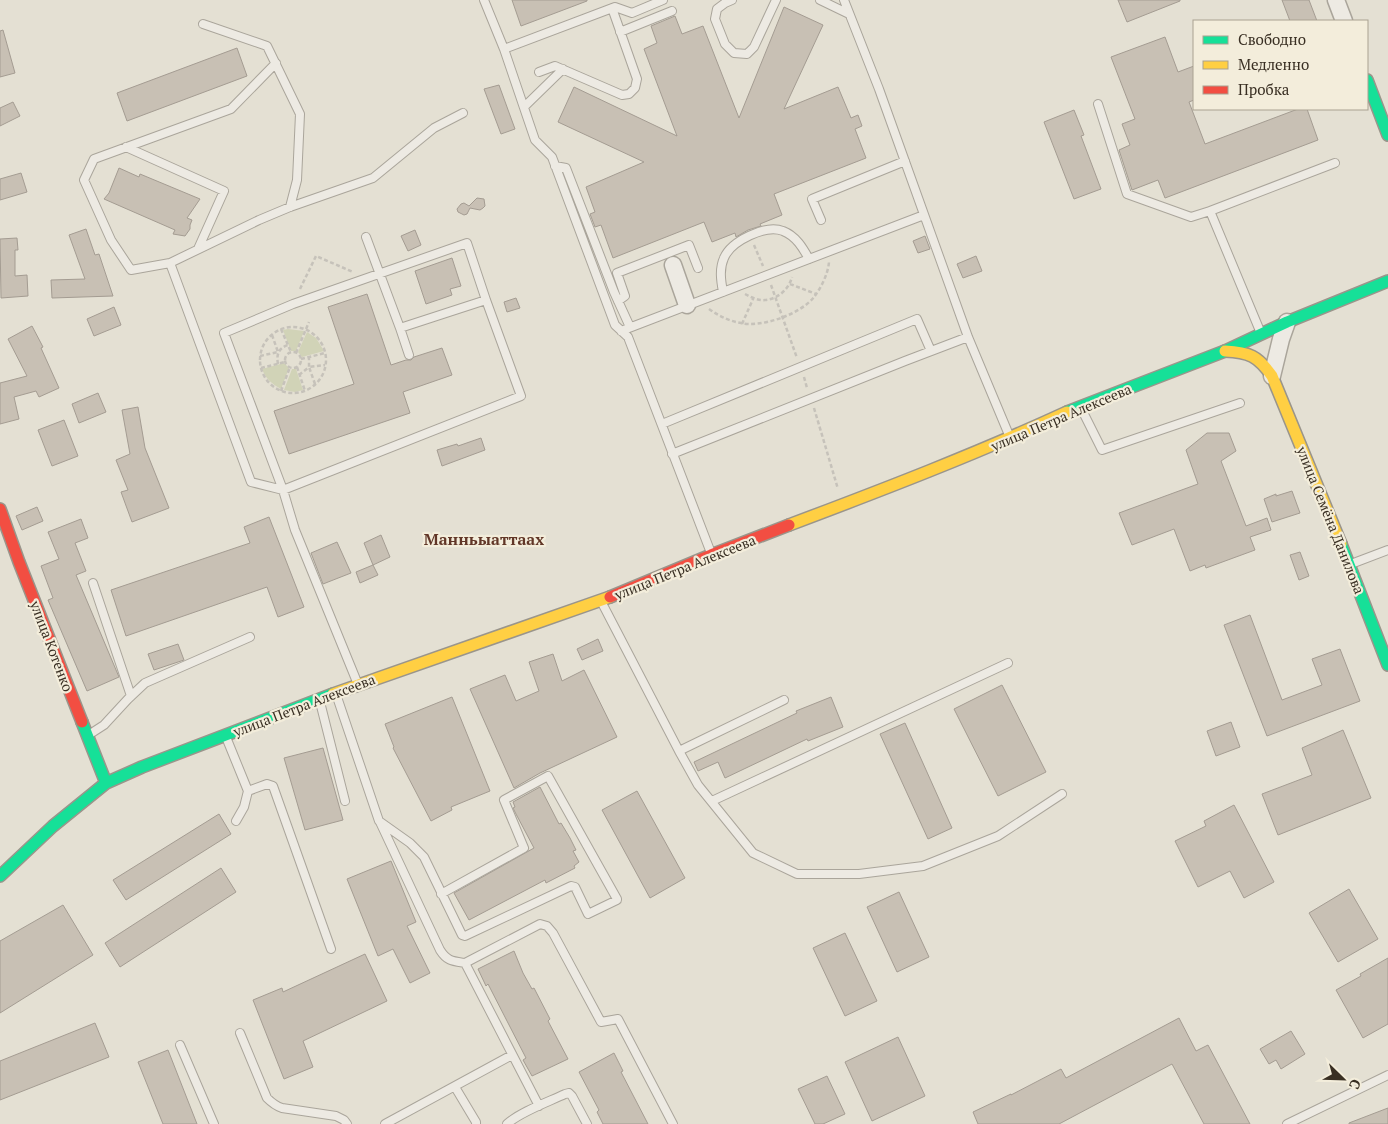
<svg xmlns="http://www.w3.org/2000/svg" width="1388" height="1124" font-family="'PT Serif',serif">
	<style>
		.green { fill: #d1d3b7 }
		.building { fill: #c8c0b4; stroke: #a49c92 }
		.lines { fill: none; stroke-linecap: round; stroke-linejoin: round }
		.lane-casing { stroke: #aaa59b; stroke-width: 10 }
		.street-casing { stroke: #aaa59b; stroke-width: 19 }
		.fast-casing { stroke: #9a958b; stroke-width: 14 }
		.slow-casing { stroke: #9a958b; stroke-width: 14 }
		.jam-casing { stroke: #9a958b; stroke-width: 14 }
		.path { stroke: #c6c2ba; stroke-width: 2.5; stroke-dasharray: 4 2.5; stroke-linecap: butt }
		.lane { stroke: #edeae3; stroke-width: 8 }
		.street { stroke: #edeae3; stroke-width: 16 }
		.fast { stroke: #16e098; stroke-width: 11 }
		.slow { stroke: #ffcf43; stroke-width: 11 }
		.jam { stroke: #f24e42; stroke-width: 11 }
		.labels { text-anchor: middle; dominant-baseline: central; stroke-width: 4.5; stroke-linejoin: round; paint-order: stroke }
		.street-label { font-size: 14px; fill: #392f23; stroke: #f3eddb }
		.quarter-label { font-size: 16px; font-weight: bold; fill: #613627; stroke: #f3eddb }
	</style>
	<rect width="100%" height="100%" fill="#e4e0d3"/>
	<!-- green -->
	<path class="green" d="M288 329 304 331 296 351H291L283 330Z
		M307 332 316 338 324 351 302 357 298 352Z
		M284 363 289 368 281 389C272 384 266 379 262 369Z
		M292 369H296L303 390 295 392 284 390Z"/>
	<!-- building -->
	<path class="building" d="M512 0H587V1L521 26Z
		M1118 0H1180V1L1127 22Z
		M1282 0H1309L1317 21H1290Z
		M784 7 823 25 784 109 838 87 851 118 858 115 862 126 855 129 866 158 774 194 782 215 760 224 761 226 748 230 736 237 735 233 712 242 704 222 613 258 601 225 595 227 590 214 595 212 586 187 644 162 558 122 574 87 677 136 644 49 657 43 651 26 675 16 682 34 703 26 739 118Z
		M3 30 15 73 0 77V31Z
		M1165 37 1178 72 1194 66V100L1189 102 1205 144 1298 109H1307L1318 140 1165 198 1158 180 1132 190 1119 150 1130 145 1122 124 1135 119 1111 57Z
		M237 48 247 76 127 121 117 93Z
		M499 85 515 129 501 134 484 89Z
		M13 102 20 116 0 126V108Z
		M1074 110 1084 135 1081 136 1101 189 1074 199 1044 122Z
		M119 168 139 177 140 174 200 199 187 218 192 220 190 225V229L185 236 173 234 175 230 104 199 109 193Z
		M21 173 27 192 0 200V179Z
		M477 198 484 199 485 206 483 208 480 210 470 208 467 214 464 215 458 212 457 209 461 204 464 203 469 206Z
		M86 229 95 255 99 254 113 296 52 298 51 280 85 279 69 235Z
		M415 230 421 245 408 251 401 236Z
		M925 236 930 249 918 253 913 241Z
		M17 238 18 250H15V276L27 275 28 296 1 298 0 239Z
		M976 256 982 271 963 278 957 264Z
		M452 258 461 286 450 289 452 295 426 304 415 271Z
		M367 294 391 365 406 360H411L414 357 442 348 452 375 403 392 410 413 289 454 274 411 354 384 328 307Z
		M516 298 520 308 507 312 504 302Z
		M114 307 121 325 94 336 87 319Z
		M32 326 43 347 41 348 59 388 39 397 36 391 14 397 19 419 0 424V383L27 376 8 339Z
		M98 393 106 412 79 423 72 404Z
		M138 407 145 448 169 508 132 522 121 492 128 490 116 460 130 454 122 410Z
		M64 420 78 456 52 466 38 430Z
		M1207 433H1229L1236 451 1221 461 1246 526 1267 518 1271 530 1250 537 1255 550 1206 568 1205 565 1190 571 1174 529 1132 545 1119 513 1198 484 1186 450Z
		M481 438 485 450 442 466 437 450 457 444 458 446Z
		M1292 491 1300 513 1272 522 1264 499 1276 494V496Z
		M37 507 43 521 22 530 16 516Z
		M269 517 304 607 278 617 267 587 126 636 111 590 250 543 244 527Z
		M81 519 88 538 75 543 86 571 76 575 119 677 87 691 48 600 53 598 41 566 59 559 48 532Z
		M381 535 390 557 373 565 364 543Z
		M337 542 351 573 323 584 311 553Z
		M1300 552 1309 576 1299 580 1290 555Z
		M373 565 378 575 360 583 356 572Z
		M1250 615 1282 700 1322 685 1312 659 1340 649 1360 701 1267 736 1224 625Z
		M598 639 603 651 582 660 577 649Z
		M178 644 184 660 154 670 148 654Z
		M553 654 562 681 584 670 617 737 540 773 514 788 470 689 505 675 516 701 539 691 529 662Z
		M1002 685 1046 772 998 796 954 709Z
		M452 697 490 791 451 807 452 810 431 821 393 748 394 747 385 724Z
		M831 697 843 727 808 741 807 739 725 778 718 762 698 771 694 762 797 713 796 711Z
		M1231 722 1240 747 1216 756 1207 731Z
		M905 723 952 828 928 839 880 734Z
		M1343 730 1371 798 1278 835 1262 794 1312 775 1302 748Z
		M323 748 343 820 305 830 284 758Z
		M540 787 559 824 561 823 570 838 576 850 573 851 579 862 574 866 575 868 546 883 545 880 469 920 454 893 534 848 516 814 513 808 515 807 513 802Z
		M637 791 685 878 650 898 602 810Z
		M1234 805 1274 882 1244 898 1230 871 1198 887 1175 841 1206 826 1204 821Z
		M219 814 231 834 126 900 113 880Z
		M391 861 416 922 407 926 430 973 410 983 393 949 378 956 347 879Z
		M221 868 236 892 120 967 105 943Z
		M1349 889 1378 939 1338 962 1309 913Z
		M899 892 929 957 897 972 867 907Z
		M63 905 93 955 0 1013V941Z
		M845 933 877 1001 845 1016 813 948Z
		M514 951 523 973 532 989 534 988 550 1019 548 1021 568 1059 532 1076 523 1060 526 1058 488 984 486 986 478 969Z
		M365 954 387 1001 303 1041 313 1067 284 1079 253 1000 282 988 283 992Z
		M1388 958V1024L1363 1038 1336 990 1361 976 1360 974Z
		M1179 1018 1196 1051 1208 1045 1250 1124H1204L1172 1064 1059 1124H978L973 1112 1011 1094V1095L1061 1069 1066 1078Z
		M95 1023 109 1057 0 1100V1061Z
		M1291 1031 1305 1054 1281 1069 1276 1060 1269 1064 1260 1049Z
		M898 1037 925 1096 872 1121 845 1062Z
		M168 1050 197 1124H163L138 1062Z
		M614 1053 623 1071 621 1072 648 1124H603L597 1112 599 1110 579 1072Z
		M827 1076 845 1114 823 1124H815L798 1089Z
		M1388 1108V1124H1349V1123Z"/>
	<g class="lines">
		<!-- lane casing -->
		<g class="lane-casing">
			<path id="lane" d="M484 0 504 49 535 140 552 157 615 325 628 337 711 553
				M732 0 725 3 717 9 715 19 725 44 734 53 747 54 754 47 776 0
				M820 0 849 14
				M844 0 879 89 968 337 1009 435
				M203 24 267 46 300 114 297 180 290 207
				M620 32 672 11
				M504 49 615 7 632 13 663 0
				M539 72 555 66 622 95 629 94 635 88 637 79 612 8
				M1098 104 1127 194 1191 217 1210 211 1335 163
				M524 107 563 69
				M126 147 224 191 198 249
				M555 166 566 168 614 292 630 327
				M1210 211 1260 331
				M821 220 812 199 905 161
				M366 237 400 328 409 355
				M170 263 131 270 111 240 84 180 94 159 231 109 276 63
				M723 292C721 281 719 269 724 258 731 241 766 224 783 231 796 236 803 248 809 259
				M618 301 625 296 617 273 689 245 698 268
				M400 328 486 300
				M621 331 924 215
				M1081 408 1102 450 1240 403
				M662 424 917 319 931 351
				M672 454 905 361 968 337
				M1351 564 1388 550
				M93 583 131 696
				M602 603 679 751 698 785 753 853 797 874H859L923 866 998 836 1062 794
				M357 682 295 530 283 490 224 333 293 304 467 243 486 300 521 396 283 490 251 482 170 263 259 220 290 207 373 178 434 128 463 113
				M336 694 379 821 410 843 424 857 462 935 465 936 571 886 575 887 588 914 617 900V899L548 776 504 800 524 848 441 894
				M320 702 345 801
				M90 734 104 725 128 699 145 683 250 637
				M226 737 248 791 244 807 236 821
				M679 751 784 700
				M248 791 267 784 273 786 331 949
				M712 801 1008 663
				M380 822 440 950C447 961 452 961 465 963L539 1106
				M465 963 540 924 547 926 553 933 601 1022 618 1019 673 1124
				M240 1033 267 1098C272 1103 276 1106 282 1108L336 1116 344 1120 347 1124
				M180 1045 214 1124
				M455 1087 476 1122V1124
				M385 1124 512 1055
				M507 1124C520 1112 548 1102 565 1094L569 1093 572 1096 587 1124
				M1287 1124 1388 1075"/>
		</g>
		<!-- street casing -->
		<g class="street-casing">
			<path id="street" d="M1336 0 1344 21
				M673 265 687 305
				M1272 376 1281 339 1287 322"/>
		</g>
		<!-- fast casing -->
		<g class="fast-casing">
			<path id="fast" d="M1367 80 1388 135
				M1067 412 1225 351 1287 322 1388 281
				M1341 544 1388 665
				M82 722 106 783
				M0 876 53 826 106 783 142 767 333 694"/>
		</g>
		<!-- slow casing -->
		<g class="slow-casing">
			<path id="slow" d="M1225 351C1249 352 1258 356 1272 376L1341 544
				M789 525C882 490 976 454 1067 412
				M333 694 610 597"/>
		</g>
		<!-- jam casing -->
		<g class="jam-casing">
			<path id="jam" d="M0 509 19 562 82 722
				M610 597 711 555 789 525"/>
		</g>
		<!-- path -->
		<path class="path" d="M754 245 763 266
			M790 284 816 294
			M771 285 797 358
			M300 289 316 256 353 272
			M745 294C751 297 758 301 765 300 778 299 789 289 792 277
			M709 309C719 316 729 321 741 323 761 328 801 314 814 297 821 288 828 274 829 262
			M742 324 753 299
			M260 360a33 33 0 1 1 66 0a33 33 0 1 1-66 0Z
			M281 329 291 352
			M285 360a8 8 0 1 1 16 0a8 8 0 1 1-16 0Z
			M296 353 309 322
			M260 356 278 352 272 335
			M301 359 325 353
			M278 364C276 354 279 348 288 345
			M297 367 305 391
			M261 368 285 362
			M299 375 309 367V357
			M804 377 807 388
			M315 384 309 367 325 365
			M281 391 290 367
			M814 408 838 489"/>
		<!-- lane -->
		<use href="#lane" class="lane"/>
		<!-- street -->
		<use href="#street" class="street"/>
		<!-- fast -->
		<use href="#fast" class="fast"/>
		<!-- slow -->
		<use href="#slow" class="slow"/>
		<!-- jam -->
		<use href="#jam" class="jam"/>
	</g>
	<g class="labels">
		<!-- street labels -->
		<g class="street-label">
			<text transform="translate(1061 417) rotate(-23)">улица Петра Алексеева</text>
			<text transform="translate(1331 520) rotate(68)">улица Семёна Данилова</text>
			<text transform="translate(685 567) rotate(-22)">улица Петра Алексеева</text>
			<text transform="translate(52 646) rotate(69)">улица Котенко</text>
			<text transform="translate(304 705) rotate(-21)">улица Петра Алексеева</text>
		</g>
		<!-- quarter labels -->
		<g class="quarter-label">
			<text x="484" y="539">Манньыаттаах</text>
		</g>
	</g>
	<!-- legend -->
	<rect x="1193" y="20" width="175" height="90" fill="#f3eddb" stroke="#a9a191"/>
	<rect x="1203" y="36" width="25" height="8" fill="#16e098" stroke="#a9a191"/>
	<text x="1238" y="45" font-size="15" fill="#392f23">Свободно</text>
	<rect x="1203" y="61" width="25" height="8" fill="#ffcf43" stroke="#a9a191"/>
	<text x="1238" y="70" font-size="15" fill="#392f23">Медленно</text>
	<rect x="1203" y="86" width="25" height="8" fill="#f24e42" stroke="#a9a191"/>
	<text x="1238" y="95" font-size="15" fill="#392f23">Пробка</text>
	<!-- north arrow -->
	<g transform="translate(1343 1079) rotate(113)" stroke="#f3eddb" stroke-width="4" paint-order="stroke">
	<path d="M0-4L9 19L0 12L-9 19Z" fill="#392f23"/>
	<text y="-8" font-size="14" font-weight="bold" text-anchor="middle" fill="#392f23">С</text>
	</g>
</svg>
